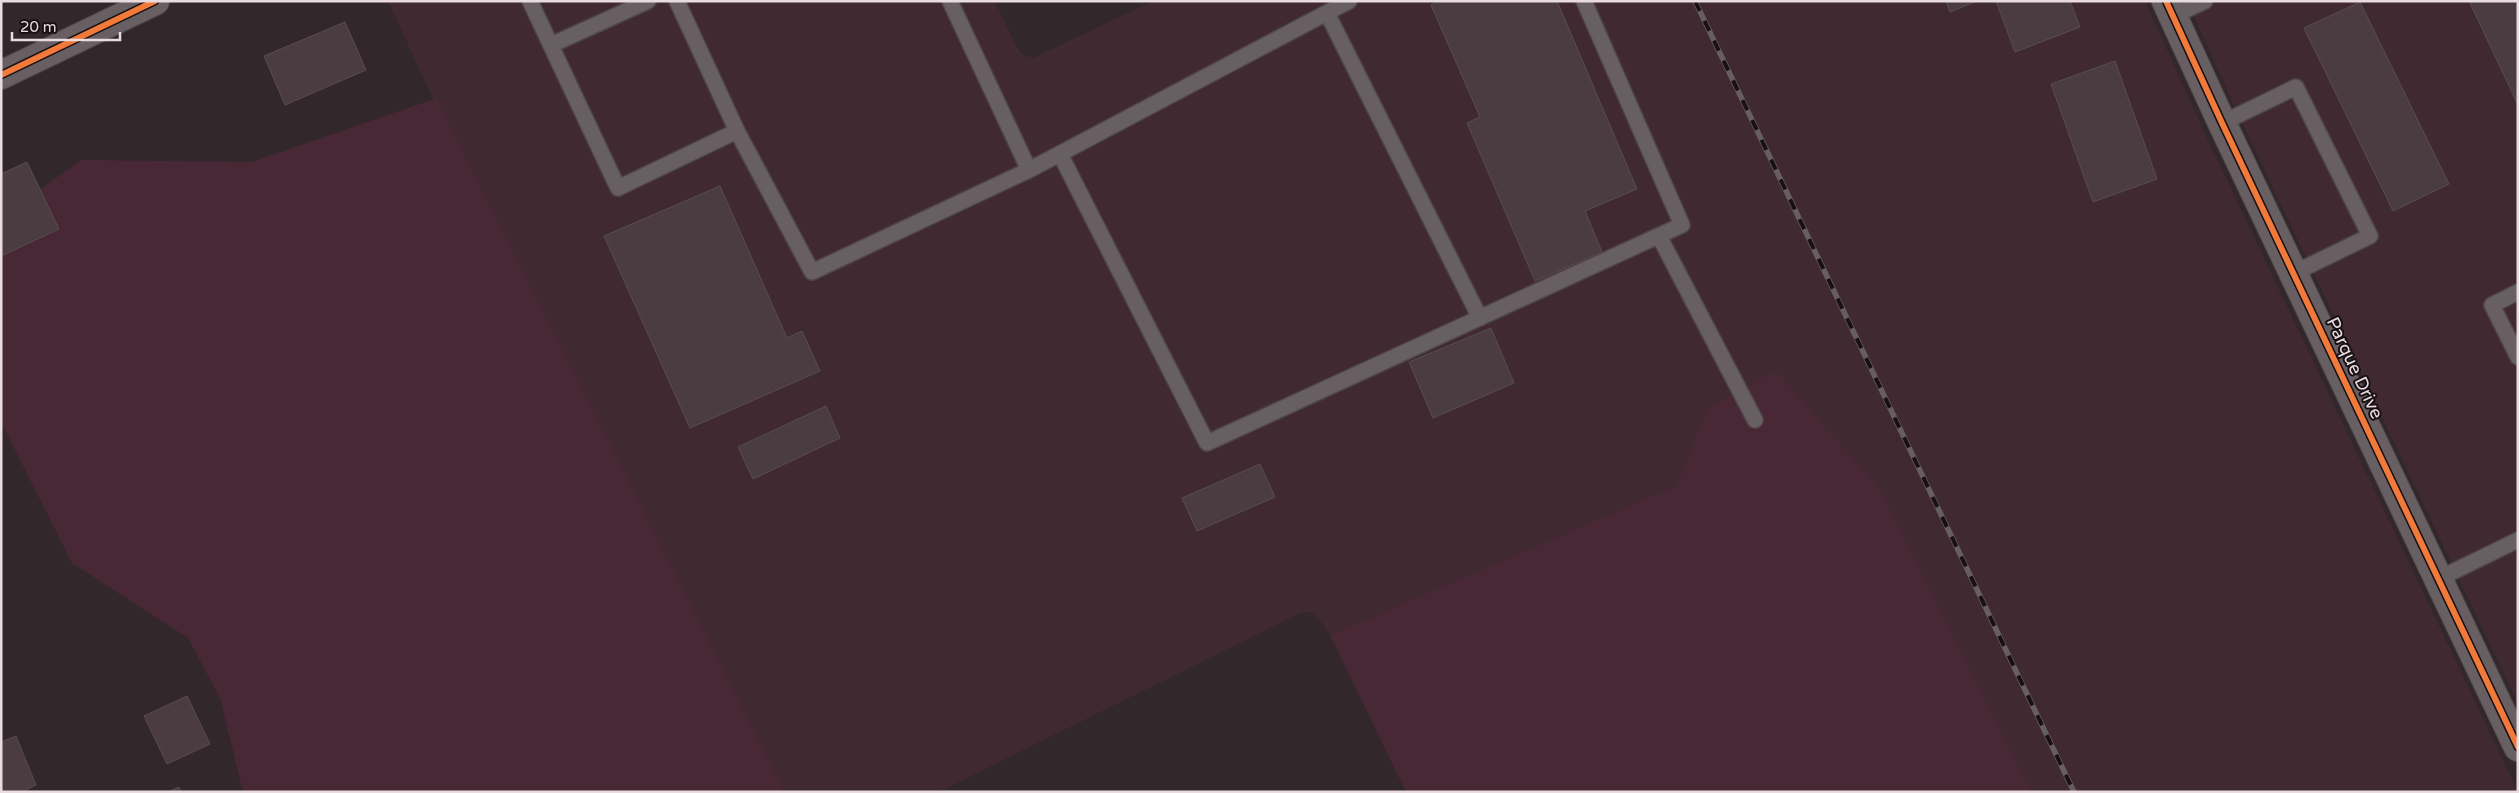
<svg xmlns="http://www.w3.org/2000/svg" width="2519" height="793" font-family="'Varela Round',sans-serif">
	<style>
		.built { fill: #402931 }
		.green { fill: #482835 }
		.building { fill: #4a3c41; stroke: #574e51 }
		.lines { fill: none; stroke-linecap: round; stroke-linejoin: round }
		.lane-casing { stroke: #4f4649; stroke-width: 18 }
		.street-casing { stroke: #4f4649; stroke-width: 30 }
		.secondary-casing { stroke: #4f4649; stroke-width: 30 }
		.lane { stroke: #685f62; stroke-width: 15 }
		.street { stroke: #685f62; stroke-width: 28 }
		.secondary { stroke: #685f62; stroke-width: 28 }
		.rail-casing { stroke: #665e61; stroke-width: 5.5 }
		.rail { stroke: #181013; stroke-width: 4; stroke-dasharray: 11; stroke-linecap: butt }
		.cycleway-casing { stroke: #181013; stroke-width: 9 }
		.cycleway { stroke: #f17a3a; stroke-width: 6 }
		.labels { text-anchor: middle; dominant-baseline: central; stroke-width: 4; stroke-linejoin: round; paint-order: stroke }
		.street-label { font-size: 18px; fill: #e9dce0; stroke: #181013 }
	</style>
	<rect width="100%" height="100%" fill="#32282b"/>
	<!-- built -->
	<path class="built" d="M388 1H995L1017 48 1024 55 1033 58 1153 1H2145L2205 134 2518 792H2032L1882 492 1707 408 1677 485 1330 635 1315 613 1302 612 939 792H785L437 98 433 99Z
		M2187 1H2518V703L2238 114Z"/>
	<!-- green -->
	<path class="green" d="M437 98 785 792H243L220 698 188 638 72 563 1 422V217L81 160 252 162Z
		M1776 371 1882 492 2032 792H1406L1330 635 1677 485 1707 408Z"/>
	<!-- building -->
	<path class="building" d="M1439 1H1557L1637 189 1585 211 1602 252 1535 281 1467 123 1480 117 1431 5Z
		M1946 1H1977L1950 12Z
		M1996 1H2070L2080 27 2015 52Z
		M2469 1H2518V105Z
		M2360 2 2449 184 2393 211 2304 28Z
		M345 22 366 70 285 105 264 56Z
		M2115 61 2157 179 2093 202 2051 84Z
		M27 162 59 229 1 256V174Z
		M720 186 787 338 802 331 820 371 690 428 604 236Z
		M1491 328 1514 383 1433 418 1409 362Z
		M826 406 840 438 753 479 738 447Z
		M1260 464 1275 497 1197 531 1182 498Z
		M187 696 210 744 167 764 144 716Z
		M16 736 36 785 27 789 28 792H1V742Z
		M179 787 181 792H168Z"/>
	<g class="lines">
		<!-- lane casing -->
		<g class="lane-casing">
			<path id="lane" d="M530 1 618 188 737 131 812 272 1029 170 1349 1
				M677 1 737 131
				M950 1 1029 170
				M1327 13 1480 318
				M2173 16 2205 1
				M551 45 648 1
				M2222 123 2296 87 2370 236 2294 273
				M1060 154 1207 443 1682 225 1584 1
				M1659 236 1755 420
				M2518 292 2492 305 2518 357
				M2438 579 2518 540"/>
		</g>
		<!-- street casing -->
		<g class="street-casing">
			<path id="street" d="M2166 1 2222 123 2518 747"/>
		</g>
		<!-- secondary casing -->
		<g class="secondary-casing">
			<path id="secondary" d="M1 75 155 1"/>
		</g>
		<!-- lane -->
		<use href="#lane" class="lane"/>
		<!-- street -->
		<use href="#street" class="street"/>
		<!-- secondary -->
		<use href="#secondary" class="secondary"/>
		<!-- rail casing -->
		<g class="rail-casing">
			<path id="rail" d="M1695 1 2074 792"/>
		</g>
		<!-- rail -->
		<use href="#rail" class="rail"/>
		<!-- cycleway casing -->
		<g class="cycleway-casing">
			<path id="cycleway" d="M2166 1 2222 123 2518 747
				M1 75 155 1"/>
		</g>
		<!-- cycleway -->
		<use href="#cycleway" class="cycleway"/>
	</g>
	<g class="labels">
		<!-- street labels -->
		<g class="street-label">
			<text transform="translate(2355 368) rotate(65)">Parque Drive</text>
		</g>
	</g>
	<!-- border -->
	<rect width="2519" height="793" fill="none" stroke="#e9dce0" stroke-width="5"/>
	<!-- scale -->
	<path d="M12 32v8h108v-8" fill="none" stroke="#e9dce0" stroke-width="2.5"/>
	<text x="20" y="32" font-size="15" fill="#e9dce0" stroke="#181013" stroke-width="4" paint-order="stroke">20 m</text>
</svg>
